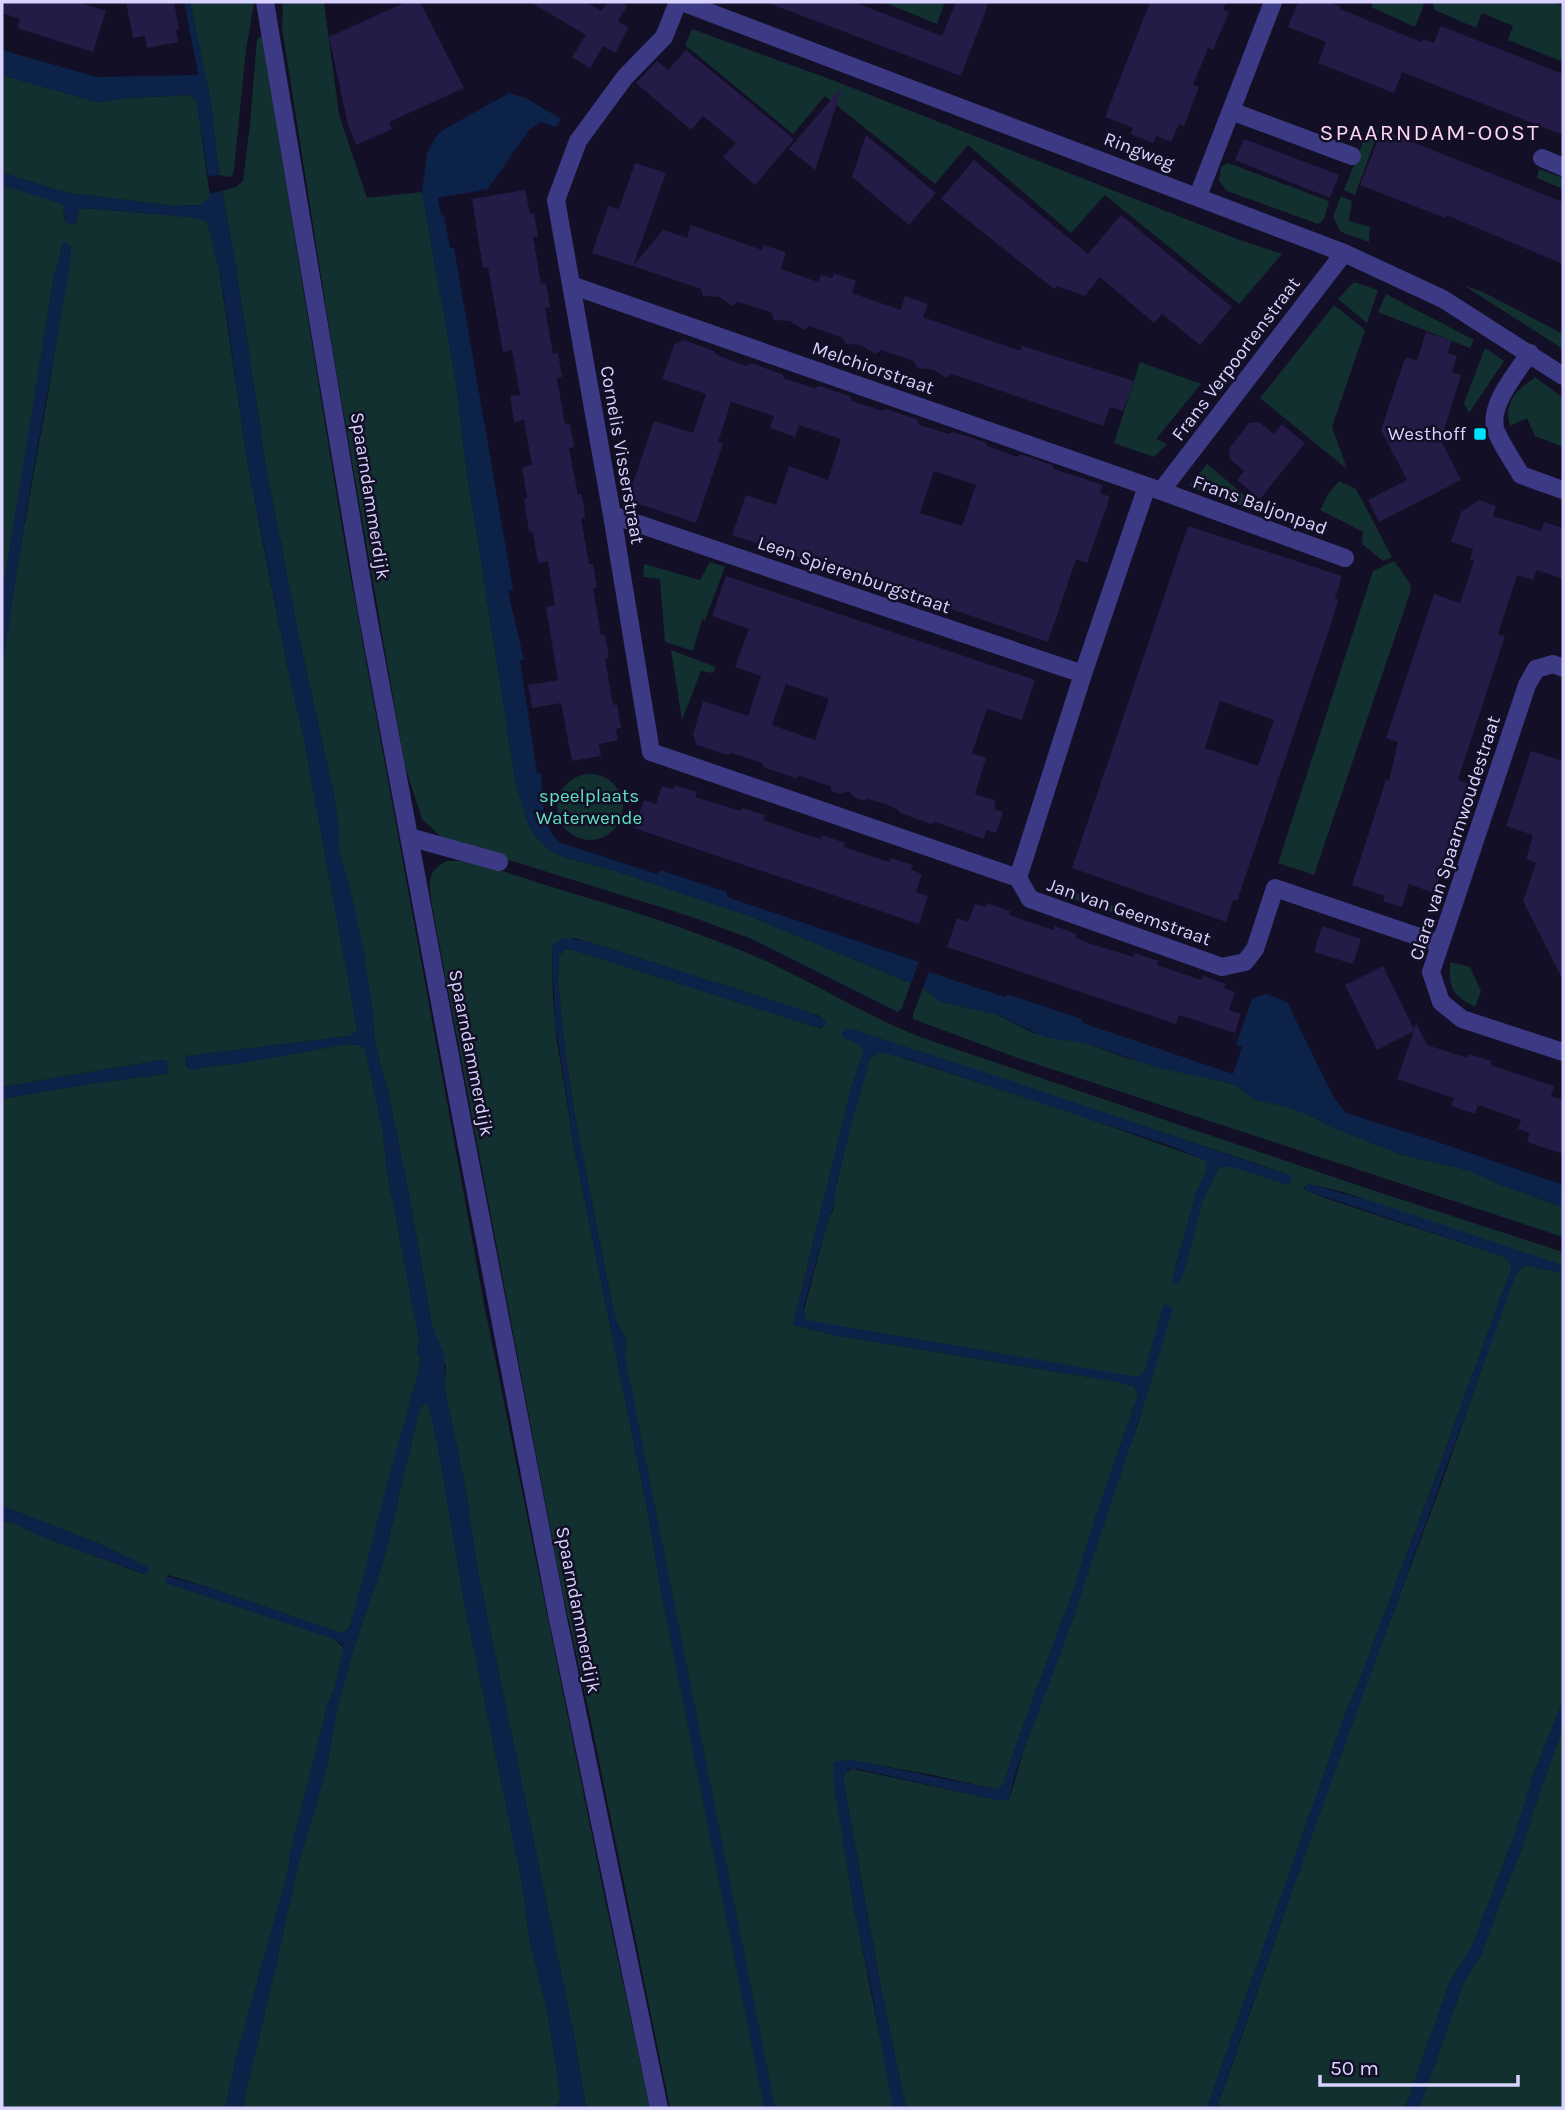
<svg xmlns="http://www.w3.org/2000/svg" width="1565" height="2110" font-family="Karla,sans-serif">
	<style>
		.green { fill: #12302f }
		.water { fill: #0c2248 }
		.building { fill: #241b47; fill-rule: evenodd }
		.lines { fill: none; stroke-linecap: round; stroke-linejoin: round }
		.minor { stroke: #3d3a85; stroke-width: 18 }
		.poi-dot { fill: #00e5ff; stroke: #130f26; stroke-width: 2.5 }
		.labels { text-anchor: middle; dominant-baseline: central; stroke-width: 5; stroke-linejoin: round; paint-order: stroke }
		.street-label { font-size: 19px; fill: #d9d4ff; stroke: #130f26 }
		.poi-label { font-size: 19px; fill: #d9d4ff; stroke: #130f26; text-anchor: end }
		.park-label { font-size: 19px; fill: #5fe0c0; stroke: #130f26 }
		.quarter-label { font-size: 23px; letter-spacing: 2px; fill: #ffd6f0; stroke: #130f26 }
	</style>
	<rect width="100%" height="100%" fill="#130f26"/>
	<!-- green -->
	<path class="green" d="M190 2H254L246 50 234 170 232 176 227 177 219 175 211 103Z
		M283 2H324L339 115 367 198 422 192 456 381 464 452 516 784 527 821 535 836 551 851 566 858 612 870 752 917 911 983 902 1008 898 1012 752 939 692 917 444 840 422 819 405 766 333 352 282 28Z
		M883 2H945L937 24Z
		M1373 2H1421L1424 5 1415 27 1371 7Z
		M1432 2H1553L1563 6V62L1508 40 1513 26 1482 13 1476 28 1435 10Z
		M692 29 827 78 1237 239 1282 254 1239 304 1105 195 1071 233 968 145 935 184 825 96 793 134 685 45Z
		M262 36 345 546 484 1304 605 1899 650 2108H586L574 2036 478 1572 465 1486 447 1400 444 1380 446 1367 432 1325 408 1190 388 1092 375 1044 371 1001 363 948 339 850V829L333 791 298 633 266 467 235 261 222 191 236 187 243 181 250 124 257 39Z
		M2 75 97 102 129 98 191 95 197 102 210 197 201 205 175 206 68 193 2 173Z
		M1369 127 1379 130 1355 195 1344 190Z
		M1228 163 1329 201 1324 219 1318 224 1227 191 1219 181 1221 167Z
		M1539 169 1563 178V189L1537 178Z
		M2 185 60 202 63 206 65 220 76 223 79 210 84 208 190 217 207 221 219 268 247 459 265 554 290 679 303 734 357 1027 356 1032 350 1036 187 1056 185 1059 186 1066 191 1069 247 1062 347 1044 360 1045 365 1049 383 1131 386 1165 419 1339 417 1353 421 1358 419 1370 353 1616C351 1625 350 1631 340 1633L208 1587 168 1575 166 1576V1583L334 1639 344 1648 334 1690 328 1703 289 1857V1868L237 2055 225 2108H2V1520L16 1524 38 1535 144 1574 149 1568 100 1544 2 1506V1099L89 1084 164 1074 168 1072 167 1062 163 1060 2 1087V668L19 555 48 394 71 247 63 243 54 277 2 597Z
		M1341 196 1352 201 1349 221 1370 227 1369 242 1341 232 1333 217Z
		M1354 282 1378 290 1367 323 1338 299Z
		M1463 285 1483 292 1563 334V349Z
		M1386 294 1474 340 1470 348 1378 312Z
		M1334 305 1365 330 1332 427 1347 469 1260 398Z
		M1485 348 1504 361 1469 413 1464 403Z
		M1140 362 1201 384 1156 439 1167 444 1154 457 1114 443Z
		M1535 377 1563 398V447L1535 436 1527 418 1510 426C1503 400 1517 391 1535 377Z
		M1207 464 1269 516 1189 486Z
		M1339 481 1356 489 1392 557 1383 561 1362 544 1363 532 1320 510 1328 494Z
		M1394 561 1411 585 1410 593 1314 875 1278 863 1373 571Z
		M710 562 725 567 705 620 702 619 693 651 665 642 660 579 643 577 644 564 700 580Z
		M671 650 716 667 713 673 701 671 682 720Z
		M557 807a33 33 0 1 1 66 0a33 33 0 1 1-66 0Z
		M447 861H459L481 864C569 894 659 916 745 952 806 977 861 1014 923 1038L1372 1190 1563 1252V1266L1343 1192 1309 1184 1304 1187 1305 1190 1331 1200 1502 1256 1509 1261 1512 1267 1454 1425 1442 1460 1359 1682 1345 1714 1207 2108H906L882 1994 843 1779 845 1772 853 1769 998 1800H1009L1024 1749 1073 1618 1120 1472 1136 1430 1165 1333 1164 1305 1145 1370 1139 1376H1132C1027 1361 923 1338 818 1323L806 1320 803 1314 829 1216 833 1211 836 1186 853 1115 870 1058 878 1053H887L1061 1109 1205 1160 1208 1168 1197 1191 1176 1265 1180 1282C1191 1250 1199 1193 1219 1167H1234L1288 1185 1292 1179 1289 1175 1243 1159 851 1029 844 1038 857 1043 863 1049V1053L852 1085 793 1325 833 1335 1114 1381 1134 1386 1138 1395 1092 1528 1075 1586 1015 1748 1004 1784 999 1789H994L933 1775 849 1760 834 1783 854 1907 894 2108H775L625 1358 626 1338 616 1321 612 1304 574 1111 564 1043 558 983 559 956 564 950 570 949 813 1026 821 1028 825 1024 819 1016 811 1013 586 941 574 938 553 944 552 952 553 1001 557 1041 575 1152 647 1508 663 1601 765 2108H670L590 1717 562 1590 432 906C430 885 424 872 447 861Z
		M1061 888 1153 919 1151 925 1057 894Z
		M1450 962 1470 967 1481 991 1475 1007C1451 994 1449 989 1450 962Z
		M923 988 941 1002 996 1014 1033 1033 1086 1043 1126 1058 1221 1081 1235 1085 1255 1100 1284 1106 1307 1114 1334 1128 1403 1155 1468 1170 1501 1185 1563 1207V1237L1018 1058 913 1019V1014Z
		M1525 1265 1563 1273V1701L1534 1773 1516 1831 1473 1944 1449 1984 1405 2108H1217L1328 1787 1441 1485 1504 1305 1516 1274Z
		M426 1404 429 1406 437 1441 464 1601 521 1877 530 1942 548 2014 561 2099 556 2108H242L274 1974 297 1869 326 1770 338 1705 354 1648 383 1563 418 1415 421 1406Z
		M1563 1727V2108H1419L1463 1984 1482 1953 1497 1910 1521 1851 1539 1794Z"/>
	<!-- water -->
	<path class="water" d="M184 2H190L211 103 219 175 208 176 197 102 191 95 129 98 97 102 2 75V50L97 77 197 75 198 73Z
		M509 93 526 98 561 119 556 127 540 122 529 130 488 189 438 198 441 215H444L450 248H454L513 589 508 591 524 660H520L537 773H541C543 796 541 829 561 843L657 874 660 870 727 892V897L919 962 911 983 752 917 612 870 566 858 551 851 535 836 527 821 516 784 464 451 456 381 422 192 427 154 435 138 443 130Z
		M2 173 68 193 175 206 201 205 210 197V193L222 191 235 261 266 467 298 633 333 791 339 829V850L350 888 363 948 371 1001 375 1044 388 1092 408 1190 432 1325 445 1357 444 1380 447 1400 465 1486 478 1572 574 2036 586 2108H556L561 2099 548 2014 530 1942 521 1877 464 1601 437 1441 429 1406 426 1404 421 1406 418 1415 383 1563 354 1648 338 1705 326 1770 297 1869 274 1974 242 2108H225L237 2055 289 1868V1857L328 1703 334 1690 344 1648 342 1644 334 1639 166 1583V1576L208 1587 340 1633C350 1631 351 1625 353 1616L389 1476 419 1370 421 1358 417 1353 419 1339 386 1165 383 1131 365 1049 360 1045 347 1044 247 1062 191 1069H188L185 1059 187 1056 350 1036 356 1032 357 1027 303 734 290 679 247 459 225 304 219 268 207 221 190 217 84 208 79 210 75 225 67 223 62 204 2 185Z
		M65 242 71 247V259L25 518 2 668V597L6 570 54 277 63 243Z
		M565 938 586 941 811 1013 826 1021 823 1027 813 1026 570 949 564 950 559 956 558 983 564 1043 574 1111 612 1304 616 1321 626 1338 625 1358 775 2108H765L758 2077 663 1601 647 1508 575 1152 555 1020 552 951 553 944Z
		M929 972 1005 997 1007 994 1082 1019 1083 1023 1233 1074 1242 1047 1236 1044 1252 999 1266 994 1287 1002 1325 1080 1335 1099 1346 1113 1438 1142 1563 1185V1207L1501 1185 1468 1170 1403 1155 1334 1128 1307 1114 1284 1106 1255 1100 1235 1085 1221 1081 1158 1068 1086 1043 1047 1038 996 1014 941 1002 923 988Z
		M844 1029H851L1000 1077 1289 1175 1292 1179 1288 1185 1234 1167H1219L1203 1200 1188 1259 1180 1282 1177 1284 1173 1282V1277L1197 1191 1208 1168 1205 1160 1165 1144 904 1058C892 1056 881 1049 870 1058 859 1099 847 1139 837 1180 835 1191 835 1208 829 1216L804 1306 803 1314 806 1320 1132 1376H1139L1145 1370 1164 1305H1168L1173 1308C1143 1412 1107 1515 1073 1618 1060 1656 1046 1692 1032 1729 1023 1752 1013 1776 1009 1800H998L858 1769H848L843 1780 882 1994 906 2108H894L891 2098 873 1998 854 1907 834 1783 833 1763 835 1761 849 1760 862 1762 994 1789H999L1004 1783 1015 1748 1075 1586 1092 1528 1138 1395 1134 1386 1114 1381 833 1335 793 1325 852 1085 863 1053V1049L857 1043 844 1038 842 1034Z
		M163 1060 167 1062 168 1072 164 1074 89 1084 2 1099V1087Z
		M1309 1184 1378 1203 1545 1259 1563 1266V1273L1525 1265 1516 1274C1417 1552 1311 1828 1217 2108H1207L1345 1714 1359 1682 1442 1460 1454 1425 1512 1267 1509 1261 1502 1256 1305 1190 1306 1185Z
		M2 1506 100 1544 148 1567 149 1569 145 1574 38 1535 16 1524 2 1520Z
		M1563 1701V1727L1539 1794 1521 1851 1497 1910 1482 1953 1463 1984 1419 2108H1405L1449 1984 1473 1944 1516 1831 1534 1773Z"/>
	<!-- building -->
	<path class="building" d="M2 2H78L106 11 93 52 17 28 20 19 2 13Z
		M126 2H174L179 30H176L178 42 147 48 145 36 133 38Z
		M406 2H420L464 88 389 122 392 129 356 145 348 125 329 37Z
		M530 2H586L601 11 608 2H620L627 6 618 21 629 28 615 53 603 46 590 68 572 57 586 35Z
		M771 2H854L942 36 956 2H989L961 76 771 4Z
		M1150 2H1226L1223 10 1229 12 1213 50 1208 48 1193 85 1199 87 1184 126 1179 124 1171 142 1156 136 1153 143 1131 134 1133 128 1105 117Z
		M1298 2H1329L1341 7 1340 9 1421 42 1423 39 1434 43 1441 26 1563 74V135L1402 72 1394 93 1318 63 1326 42 1288 27Z
		M686 50 794 139 755 185 723 157 736 143 703 116 691 130 636 83 657 61 668 70Z
		M841 88H842L815 170 789 149Z
		M1382 130 1563 202V264L1446 215 1445 218 1360 185Z
		M866 135 936 193 909 225 852 177Z
		M1244 139 1339 175 1330 198 1235 160Z
		M974 160 1088 254 1121 215 1232 307 1200 345 1162 314 1154 323 1100 277 1085 296 1057 286 1054 289 941 199Z
		M635 163 666 173 633 266 592 253 608 206 619 209Z
		M525 190 530 214 534 213 538 237H533L541 284 546 283 550 307 545 308 553 354 558 353 562 377 557 378 565 424H570L574 447 569 448 578 495 581 494 584 506 585 518H581L589 564H593L597 587 593 588 601 635 605 634 609 658 605 659 613 705 617 704 621 728 616 729 618 740 599 744 601 756 572 761 561 703 532 708 530 695 528 685 558 680 546 607 555 605 548 561 538 563 533 533 529 531 524 500 527 497 522 467 532 465 524 420 514 422 510 396 520 395 512 350 503 352 488 267 483 268 472 199Z
		M691 225 762 250 763 245 786 252 781 269 818 282 821 275 832 278 834 273 856 281 852 293 901 310 905 296 928 304 923 317 1020 351 1022 346 1134 381 1123 411 1110 407 1103 426 952 374 946 378 934 370 917 368 914 361 881 350 875 354 861 345 846 344 843 338 810 326 804 330 790 321 774 320 772 313 767 311 738 302 732 306 719 297 703 296 701 289 633 266 663 230 687 238Z
		M1426 332 1452 341 1447 353 1457 356 1452 372 1461 375 1441 440 1461 480 1379 522 1368 500 1407 480 1381 430 1404 361 1407 357 1417 361Z
		M684 340 714 351 717 355 746 366 751 363 782 374 785 379 814 388 819 386 850 396 852 401 882 411 886 409 917 419 920 425 949 434 953 432 985 442 987 446 1017 457 1021 454 1052 465 1054 469 1103 485 1100 493 1110 497 1087 563 1076 559 1048 642 732 535 746 495 776 505 789 466 828 480 841 439 799 425 795 437 770 428 774 416 753 409 731 402 718 442 723 444 696 523 627 500 654 421 693 433 706 394 662 379 674 345ZM934 471 976 485 962 526 920 513Z
		M1259 422 1274 434 1282 424 1305 443 1260 499 1237 480 1244 471 1230 459 1229 449 1249 423Z
		M1479 500 1496 506 1493 516 1541 531 1544 522 1563 528V579L1537 570 1533 580 1517 575 1498 634 1505 636 1458 780 1470 784 1434 893 1409 884 1402 907 1383 901 1385 896 1352 885 1386 780 1389 781 1398 742 1386 738 1434 594 1460 603 1474 561 1470 559 1473 549 1451 542 1461 512Z
		M1188 526 1342 576 1335 598 1338 600 1333 618 1237 901 1233 900 1226 922 1072 868ZM1220 701 1274 720 1258 766 1205 748Z
		M726 576 1035 680 1022 720 987 709 972 753 986 758 975 794 996 801 994 809 1003 812 996 833 986 830 984 839 935 822 931 824 900 813 897 809 886 804 867 799 863 801 855 798 849 791 841 794 832 791 830 786 800 776 795 778 787 775 765 768 762 763 732 753 728 755 697 745 693 735 703 701 748 716 761 676 735 667 749 629 712 616ZM786 684 829 699 815 740 772 725Z
		M1531 751 1563 761V980L1523 901 1536 863 1526 859 1533 835 1506 826Z
		M674 785 697 792 695 797 741 811 742 808 765 815 763 820 810 836 821 839 822 835 845 843 844 847 889 862 890 858 913 865 911 870 922 874 916 892 928 896 919 924 634 828 644 800 656 804 662 786 673 789Z
		M987 903 1010 911 1009 915 1053 930 1055 926 1077 934 1076 938 1087 942V943L1134 957 1135 953 1158 961 1157 965 1201 980 1203 976 1226 984 1224 988 1235 992 1229 1010 1241 1014 1235 1033 1179 1015 1176 1024 947 947 957 918 968 922 975 904 986 907Z
		M1322 926 1361 939 1353 964 1314 952Z
		M1383 966 1414 1029 1416 1023 1427 1045 1468 1058 1469 1054 1492 1061 1490 1065 1554 1086 1551 1096 1563 1100V1154L1527 1142 1530 1133 1518 1129 1521 1120 1478 1105 1475 1114 1451 1106 1454 1098 1397 1079 1414 1031 1377 1050 1345 985Z"/>
	<g class="lines">
		<!-- minor -->
		<path class="minor" d="M265 2 366 606 460 1110 557 1614 659 2108
			M678 2 664 37 625 77 578 141 556 200 612 515 651 752 1018 878 1030 899 1222 967 1245 962 1255 949 1275 888 1440 944
			M682 2 1344 253 1443 299 1563 376
			M1231 111 1352 156
			M1542 158 1563 167
			M1198 196 1273 2
			M571 285 1161 491 1345 558
			M1530 353C1516 373 1487 407 1496 431 1502 446 1513 461 1521 475L1563 490
			M1161 491 1344 253
			M612 515 1083 674
			M1563 668 1553 664 1536 669 1527 685 1431 972 1441 1002 1462 1019 1563 1052
			M409 837 499 862
			M1018 878 1083 674 1147 486"/>
	</g>
	<!-- markers -->
	<rect class="poi-dot" x="1473" y="427" width="14" height="14" rx="3.5"/>
	<g class="labels">
		<!-- street labels -->
		<g class="street-label">
			<text transform="translate(1139 151) rotate(21)">Ringweg</text>
			<text transform="translate(1236 359) rotate(-53)">Frans Verpoortenstraat</text>
			<text transform="translate(873 368) rotate(19)">Melchiorstraat</text>
			<text transform="translate(622 455) rotate(80)">Cornelis Visserstraat</text>
			<text transform="translate(370 496) rotate(81)">Spaarndammerdijk</text>
			<text transform="translate(1260 505) rotate(20)">Frans Baljonpad</text>
			<text transform="translate(854 575) rotate(19)">Leen Spierenburgstraat</text>
			<text transform="translate(1455 838) rotate(-72)">Clara van Spaarnwoudestraat</text>
			<text transform="translate(1129 912) rotate(19)">Jan van Geemstraat</text>
			<text transform="translate(471 1053) rotate(79)">Spaarndammerdijk</text>
			<text transform="translate(578 1610) rotate(79)">Spaarndammerdijk</text>
		</g>
		<!-- poi labels -->
		<g class="poi-label">
			<text x="1466" y="434">Westhoff</text>
		</g>
		<!-- park labels -->
		<g class="park-label">
			<text x="589" y="796">speelplaats<tspan x="589" dy="22">Waterwende</tspan></text>
		</g>
		<!-- quarter labels -->
		<g class="quarter-label">
			<text x="1430" y="132">SPAARNDAM-OOST</text>
		</g>
	</g>
	<!-- border -->
	<rect width="1565" height="2110" fill="none" stroke="#d9d4ff" stroke-width="7"/>
	<!-- scale -->
	<path d="M1320 2075v10h198v-10" fill="none" stroke="#d9d4ff" stroke-width="3.5"/>
	<text x="1330" y="2075" font-size="21" fill="#d9d4ff" stroke="#130f26" stroke-width="5" paint-order="stroke">50 m</text>
</svg>
